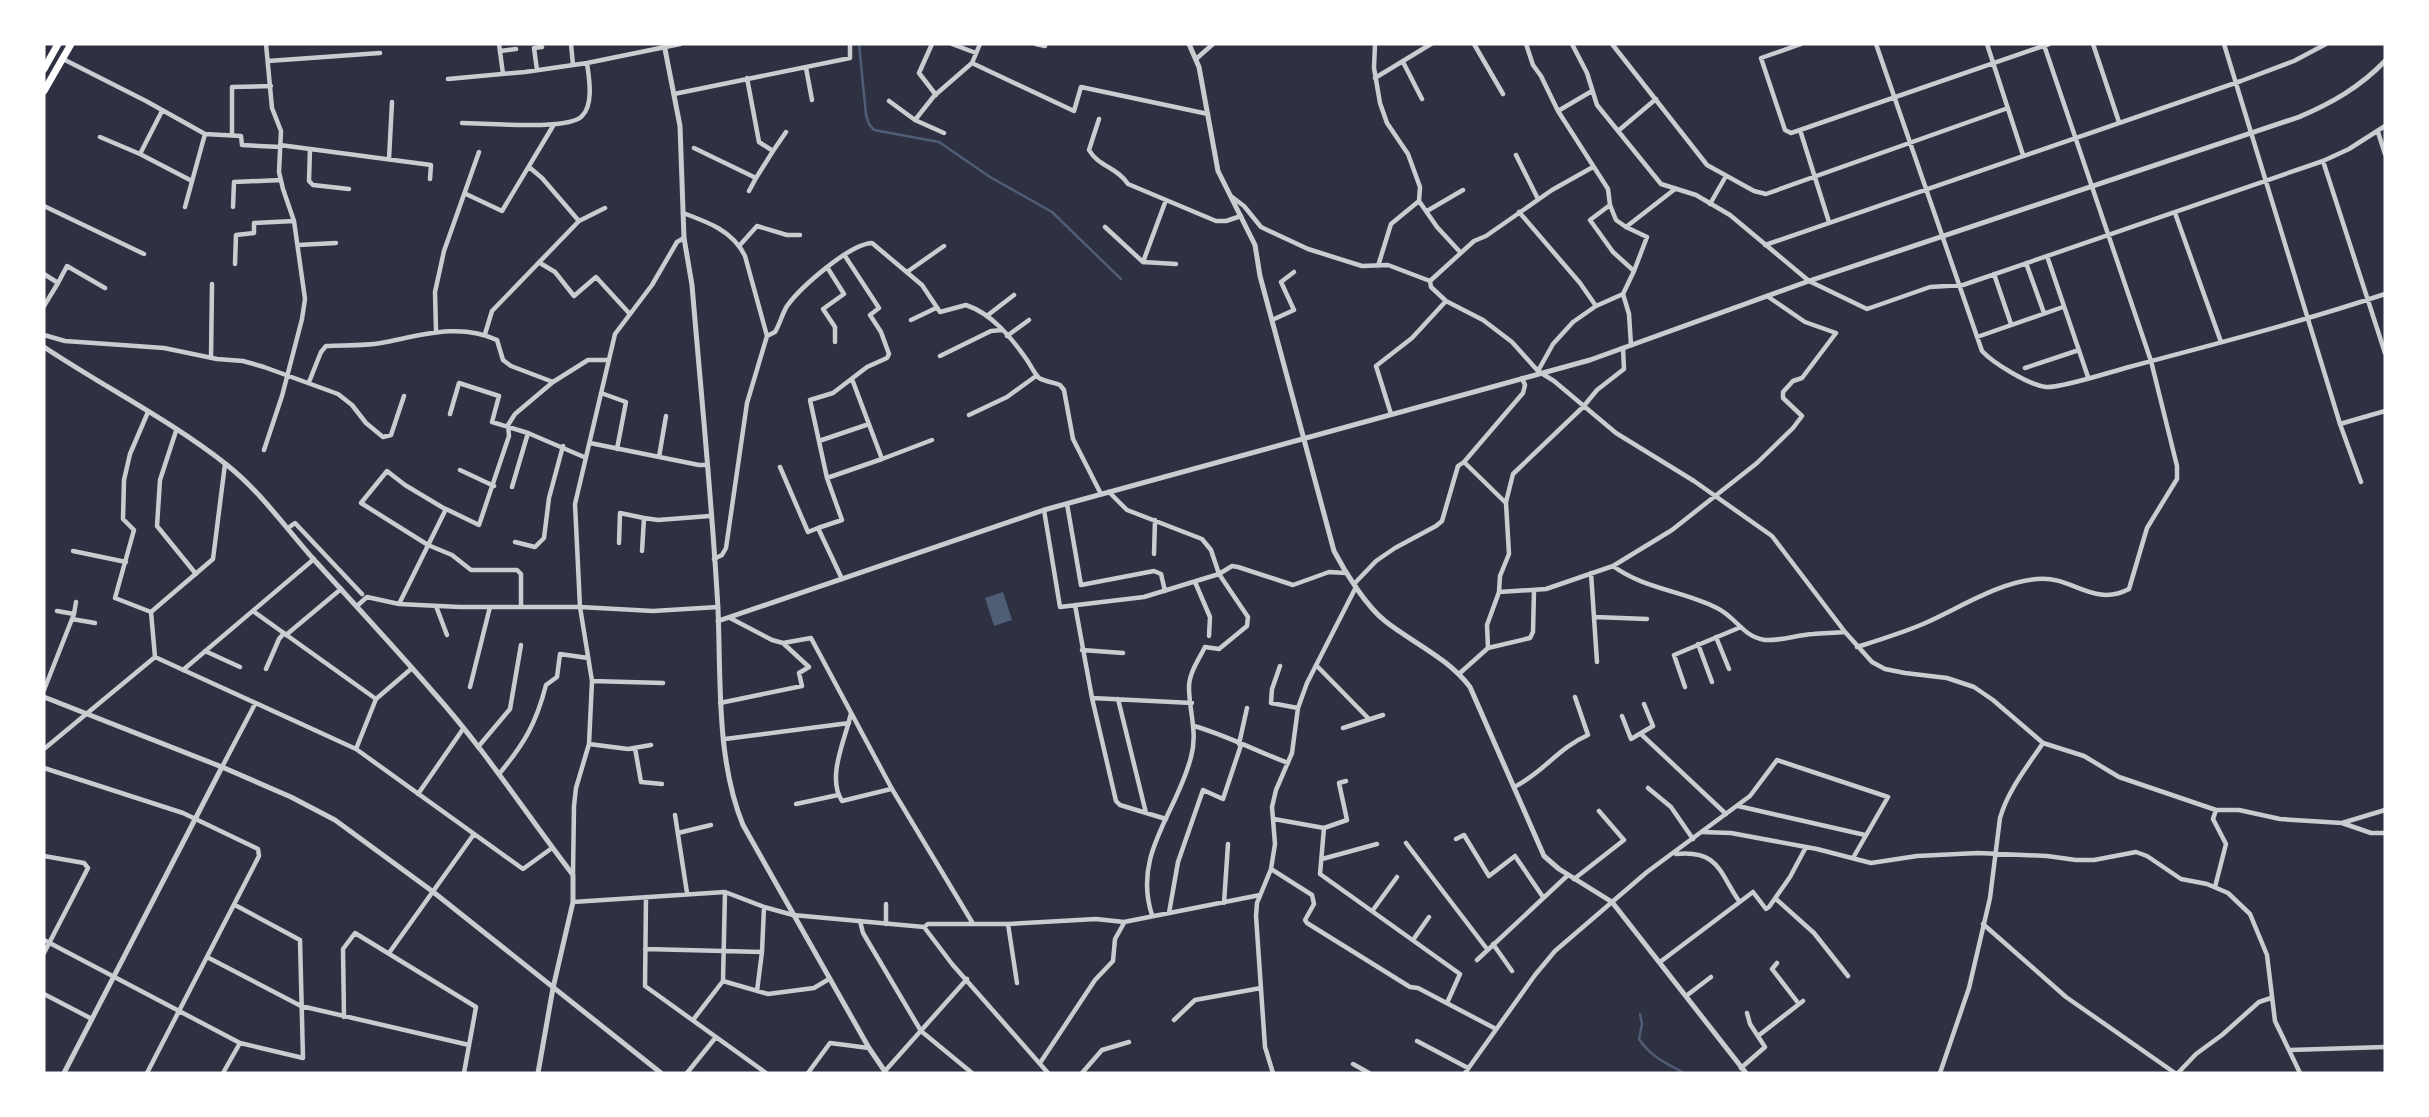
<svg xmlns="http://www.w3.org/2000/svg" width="2429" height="1117" font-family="'Roboto Condensed',sans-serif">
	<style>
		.water { fill: #4f5d75 }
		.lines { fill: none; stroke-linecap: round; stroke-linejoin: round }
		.stream { stroke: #4f5d75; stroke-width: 2.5 }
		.minor { stroke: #caccd0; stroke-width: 4.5 }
		.tertiary { stroke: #caccd0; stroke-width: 5 }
		.primary { stroke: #fff; stroke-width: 7 }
	</style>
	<rect width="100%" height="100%" fill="#2d3142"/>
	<!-- water -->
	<path class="water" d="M1003 592 1012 620 994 626 985 598Z"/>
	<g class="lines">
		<!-- stream -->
		<path class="stream" d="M859 44 866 115 869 124 874 130 939 142 990 177 1052 212 1121 279
			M1640 1014 1642 1024 1639 1039C1651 1057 1666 1063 1684 1073"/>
		<!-- minor -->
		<path class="minor" d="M499 44 503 74
			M571 44 573 65
			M932 44 919 73 936 95
			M952 44 976 53
			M1036 44 1045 46
			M1375 44 1374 68 1380 103 1387 123 1408 154 1420 187 1419 201 1437 227 1461 253
			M1474 44 1503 94
			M1526 44 1533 65 1541 76 1558 111 1592 91
			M1572 44 1587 73 1597 105 1661 184 1696 195 1730 215 1809 281 1867 309 1930 287 1963 285 2323 161 2349 149 2385 126
			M1612 44 1707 165 1754 191 1766 194 2008 108
			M1801 44 1761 58 1785 130 1791 133 1800 130 1829 222
			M1876 44 1982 351C1993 363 2029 385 2046 387 2062 388 2110 372 2129 367 2215 344 2301 322 2385 294
			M1987 44 2023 155
			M2093 44 2119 122
			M2224 44 2340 424 2361 482
			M500 51 516 49
			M63 59 146 101 205 134 241 136 242 145 280 147
			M1196 59 1213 44
			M268 61 380 53
			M1403 62 1422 99
			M972 63 1074 111 1081 87 1208 114
			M806 68 812 100
			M537 70 534 48 542 47
			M1375 78 1431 44
			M448 79 525 72 587 63 680 44
			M674 94 850 58V44
			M889 101 915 120
			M162 111 140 154 192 181
			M1099 119 1089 150C1098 166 1118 168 1128 184L1216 221H1226L1241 216
			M462 123C485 123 569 131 582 116 594 104 589 78 587 63
			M1800 130 2049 44
			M1618 131 1656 99
			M2378 132 2385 154
			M944 133 915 120 934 96 972 63 980 44
			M232 135V87L271 86
			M100 137 140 154
			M280 145 431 165 430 179
			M694 148 756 178 773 151 759 142 747 78
			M310 149 309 181 313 185 349 189
			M773 151 786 132
			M1516 155 1538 199
			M389 159 392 102
			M2323 161 2385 353
			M529 167 542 178 579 221
			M749 191 756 178
			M466 194 502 211 553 126
			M1232 197 1244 206 1261 227 1308 249 1362 266 1388 265 1430 281 1431 287 1446 301 1483 320 1512 342 1538 371 1554 381 1616 433 1694 481 1772 536 1845 632 1872 662 1885 669 1905 673 1947 678 1974 687 1993 700 2043 743C2027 767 2008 790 2000 818L1990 898 1969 988 1940 1073
			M1710 204 1726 176
			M1610 205 1590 220 1613 252 1634 271
			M44 206 144 254
			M185 207 205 134
			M233 207 234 182 281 180
			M1427 211 1463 190
			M1519 212 1580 283 1596 306
			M683 213C708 222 733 231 745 256L767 336
			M2175 213 2221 342
			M1105 227 1143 262 1166 200
			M1626 227 1675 189
			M298 245 336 243
			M740 245 757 226 787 235H800
			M1765 245 2241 81 2294 61 2326 44
			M2047 256 2088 377
			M1143 262 1176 264
			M540 263 555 272 574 296 596 277 629 313
			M2026 263 2044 313
			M235 264 236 235 254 233V223L294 221
			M1378 266 1391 224 1419 201
			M827 267 844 294 823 309 835 327V342
			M907 272 944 246
			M44 274 58 283 44 306
			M1994 274 2011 324
			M1430 281 1474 241 1486 236 1552 190 1593 167
			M58 283 67 266 105 288
			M1623 294 1629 314 1631 345
			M988 315 1014 295
			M911 320 936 308
			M1272 320 1294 310 1281 282 1294 272
			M436 331 435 292 444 251 479 152
			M485 334 492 311 579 221 605 208
			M44 335 65 341 164 348 217 359 243 361 264 367 338 394 352 405 366 423 383 437 391 435 404 396
			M1007 336 1029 320
			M1977 337 2063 307
			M940 356 991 331 1002 330
			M211 358 212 284
			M2025 368 2079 350
			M1538 371 1553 344 1573 322 1596 306 1623 294 1634 271 1647 237 1626 227 1616 220 1610 205 1608 189 1558 111
			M309 382 321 352 326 346C344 345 363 346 381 343 419 336 459 322 497 340L503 360 511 366 553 382
			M601 393 626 402 617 449
			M148 412 130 454 124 480 123 519 134 530 115 598 151 612
			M450 414 459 383 499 396 492 422 528 433 584 457
			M1391 414 1376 366 1412 338 1446 301
			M969 415 1007 397 1036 376
			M2340 424 2385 411
			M176 431 160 480 157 526 196 574
			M819 441 869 424
			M590 443 699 465H706
			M264 450 282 396 302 319 305 299 294 221 283 189 279 172 281 131 272 108 266 44
			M659 457 666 416
			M882 459 932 440
			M780 467 808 532 818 528
			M460 470 494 486
			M827 478 882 459 852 379
			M512 487 528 433
			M1109 492 1127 510 1202 539 1211 550 1219 574 1232 566 1238 567 1293 585 1329 572 1346 573
			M1506 502 1513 474 1583 407 1597 390 1624 369 1623 348
			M1067 504 1081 585 1154 571 1161 574 1165 591
			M445 509 405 485 387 471 361 503 428 545 452 555 471 570H517L521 574V607
			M1044 510 1060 607 1144 597 1219 574 1248 617 1247 626 1219 649 1205 647C1199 659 1189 673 1189 687 1189 711 1198 733 1191 757 1177 813 1132 854 1152 915
			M288 528 295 523 362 594
			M515 542 535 547 544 538 549 498 563 446
			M619 543 620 513 644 518
			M73 551 126 562
			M642 551 644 518 658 520 710 516
			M1154 554 1155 520
			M714 559 722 555 726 548 747 403 767 336 775 332C780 324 782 314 787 306 800 288 849 244 872 243L922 285 940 312 966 305C992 314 1011 337 1027 360 1031 366 1034 373 1039 378 1046 382 1053 382 1060 385L1064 390 1073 439 1101 494
			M1613 566C1644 589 1684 591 1717 608 1736 617 1743 637 1765 640 1781 641 1797 635 1813 634 1824 633 1834 633 1845 632
			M1591 573 1597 662
			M842 579 818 528 842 520 827 478 810 400 833 393 867 367 887 358 889 354 881 332 870 315 879 308 845 256
			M1195 582 1210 617 1209 636
			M1354 584 1376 561 1395 548 1436 526 1442 521 1458 466 1464 462 1523 393 1525 385 1522 378
			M1499 592 1546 589 1613 566 1672 530 1724 489 1757 463 1793 428 1802 416 1783 398V392L1793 381 1802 378 1836 333 1805 322 1767 296
			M399 604 446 509 479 525 509 436 508 425 515 414 553 382 588 360H608
			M1075 605 1092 698 1116 801 1120 805 1166 819
			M357 606 367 597 399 604 460 607H580L653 611 718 607
			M436 606 447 635
			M57 611 74 614
			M253 611 376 699
			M1595 617 1647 619
			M730 618 772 640 783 643 811 638 892 789 972 922
			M72 619 95 623
			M286 635 341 589
			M1716 637 1729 669
			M1698 644 1712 682
			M1857 647C1879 640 1902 633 1923 624 1960 608 1996 583 2037 579 2072 575 2093 608 2129 589L2147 528 2177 479V466L2151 361 2044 45
			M1488 648 1530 638 1533 632 1534 590
			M1082 650 1123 653
			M205 651 240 667
			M155 657 356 749 523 869 552 848
			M1316 665 1369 719
			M1280 666 1272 689 1271 703 1298 708
			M266 669 279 639 284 633
			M183 670 314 559
			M1460 673 1488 648 1487 625 1499 592 1500 576 1509 554 1506 503 1464 462
			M592 681 663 683
			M470 687 490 607
			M1685 687 1674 655 1741 627
			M44 690 74 614 76 602
			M1092 698 1192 703
			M1118 699 1146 813
			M720 703 802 686 799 673 809 667 784 644
			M851 713C846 738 826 777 842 801L891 789
			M1622 716 1631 739 1653 726 1644 704
			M1194 726C1226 735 1256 751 1288 763
			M1343 728 1383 715
			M1641 734 1726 814
			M725 739 849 723
			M2043 743 2084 756 2119 777 2216 810H2239L2280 819 2342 823 2385 810
			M589 744 628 749 651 745
			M1239 744 1247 708
			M478 747 510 709 521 645
			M635 748 641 782 662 784
			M44 749 155 657 151 612 213 559 225 464
			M356 749 376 699 411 669
			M222 767 255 704
			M44 768 183 813 258 849 259 856 147 1073
			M499 774C524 744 536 724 546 685L557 677 560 654 588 658
			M1514 787C1543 773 1558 748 1588 735L1575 697
			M1648 788 1671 807 1693 839
			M418 794 463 729
			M796 804 838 795
			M1738 806 1865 835
			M675 815 687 893
			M1274 819 1324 828 1347 820 1339 783 1346 781
			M2342 823 2371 833H2385
			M1324 828 1320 874 1460 974 1447 1003
			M1702 832 1731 833 1817 849 1871 863 1917 856 1978 853 2047 856 2076 860H2094L2136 852 2147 856 2181 879 2207 884 2228 893 2250 914 2267 955 2275 1021 2300 1073
			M678 833 711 825
			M1456 839 1464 835 1489 876 1515 856 1543 897
			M1406 843 1487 949
			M1676 854C1719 850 1719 872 1739 901
			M44 856 84 863 88 868 44 953
			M1322 859 1377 844
			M1271 869 1312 895 1314 904 1305 920 1307 923 1410 987 1418 988 1496 1029
			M573 874 574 806 576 788 589 744 592 681 580 607 575 504 615 334 652 285 677 242 684 238
			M1574 879 1624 840 1599 811
			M2215 887 2226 844 2213 819 2216 810
			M646 897 645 986 766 1073
			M1776 899 1814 933 1848 976
			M573 902 725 892 764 907 793 915 924 927 928 924H1008L1096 919 1124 922 1260 895
			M1224 903 1228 844
			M886 904V924
			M1373 910 1397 877
			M1169 913 1178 862 1203 790 1223 799 1241 745
			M860 921 863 933 921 1031 972 1073
			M1008 924 1017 983
			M1983 924 2066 997 2175 1073
			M924 927 952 964 1048 1073
			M44 940 240 1043 303 1058 300 940 235 905
			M1413 940 1429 917
			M1493 944 1512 971
			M645 949 762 952
			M389 953 474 834
			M207 957 301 1006 469 1045
			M1477 960 1568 875
			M1660 962 1753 892 1766 909 1769 907 1790 877 1806 847
			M1777 963 1772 969 1799 1004
			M723 981 768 994 814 988 829 979
			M757 991 762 952 764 907
			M44 994 92 1019
			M1686 996 1711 977
			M344 1017 343 949 355 933 476 1007 464 1073
			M693 1020 723 981 725 892
			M1174 1020 1195 1000 1261 988
			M1758 1036 1803 1001
			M1417 1041 1468 1068
			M2290 1050 2385 1047
			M1040 1063 1095 980 1113 961 1115 939 1124 923
			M1353 1064 1369 1073
			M1741 1068 1765 1047 1750 1024 1747 1013
			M885 1071 967 979
			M223 1073 240 1043
			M687 1073 716 1037
			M808 1073 830 1043 869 1048
			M1082 1073 1102 1050 1129 1042
			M1273 1073 1265 1047 1256 916 1257 903 1271 869 1275 844 1272 807 1276 790 1292 753 1298 708 1307 683 1356 587
			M1465 1073 1535 975 1555 951 1647 872 1750 796 1777 760 1888 797 1853 858
			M2178 1073 2196 1054 2222 1035 2259 1002 2271 998"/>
		<!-- tertiary -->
		<path class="tertiary" d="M664 44 680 126 684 238 692 285C701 393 712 501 718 609 721 679 716 759 743 825L869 1048 886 1073
			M1189 44 1199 67 1218 171 1255 245 1260 276 1334 551C1345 572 1366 606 1385 621 1413 643 1448 658 1470 687L1544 856 1559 869 1612 902 1746 1073
			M44 347C104 387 170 420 227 465 262 493 287 530 317 563 356 606 396 649 434 693 485 750 527 815 573 875V902L553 988 538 1073
			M718 621 1044 510 1590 360 1809 281 2299 117C2332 103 2360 87 2385 61
			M44 697 222 767 291 797 335 820 432 891 661 1073
			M64 1073 222 767"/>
		<!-- primary -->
		<path class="primary" d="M44 69 58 44
			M44 91 71 44"/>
	</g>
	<!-- border -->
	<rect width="2429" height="1117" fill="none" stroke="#ffffff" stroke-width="91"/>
</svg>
